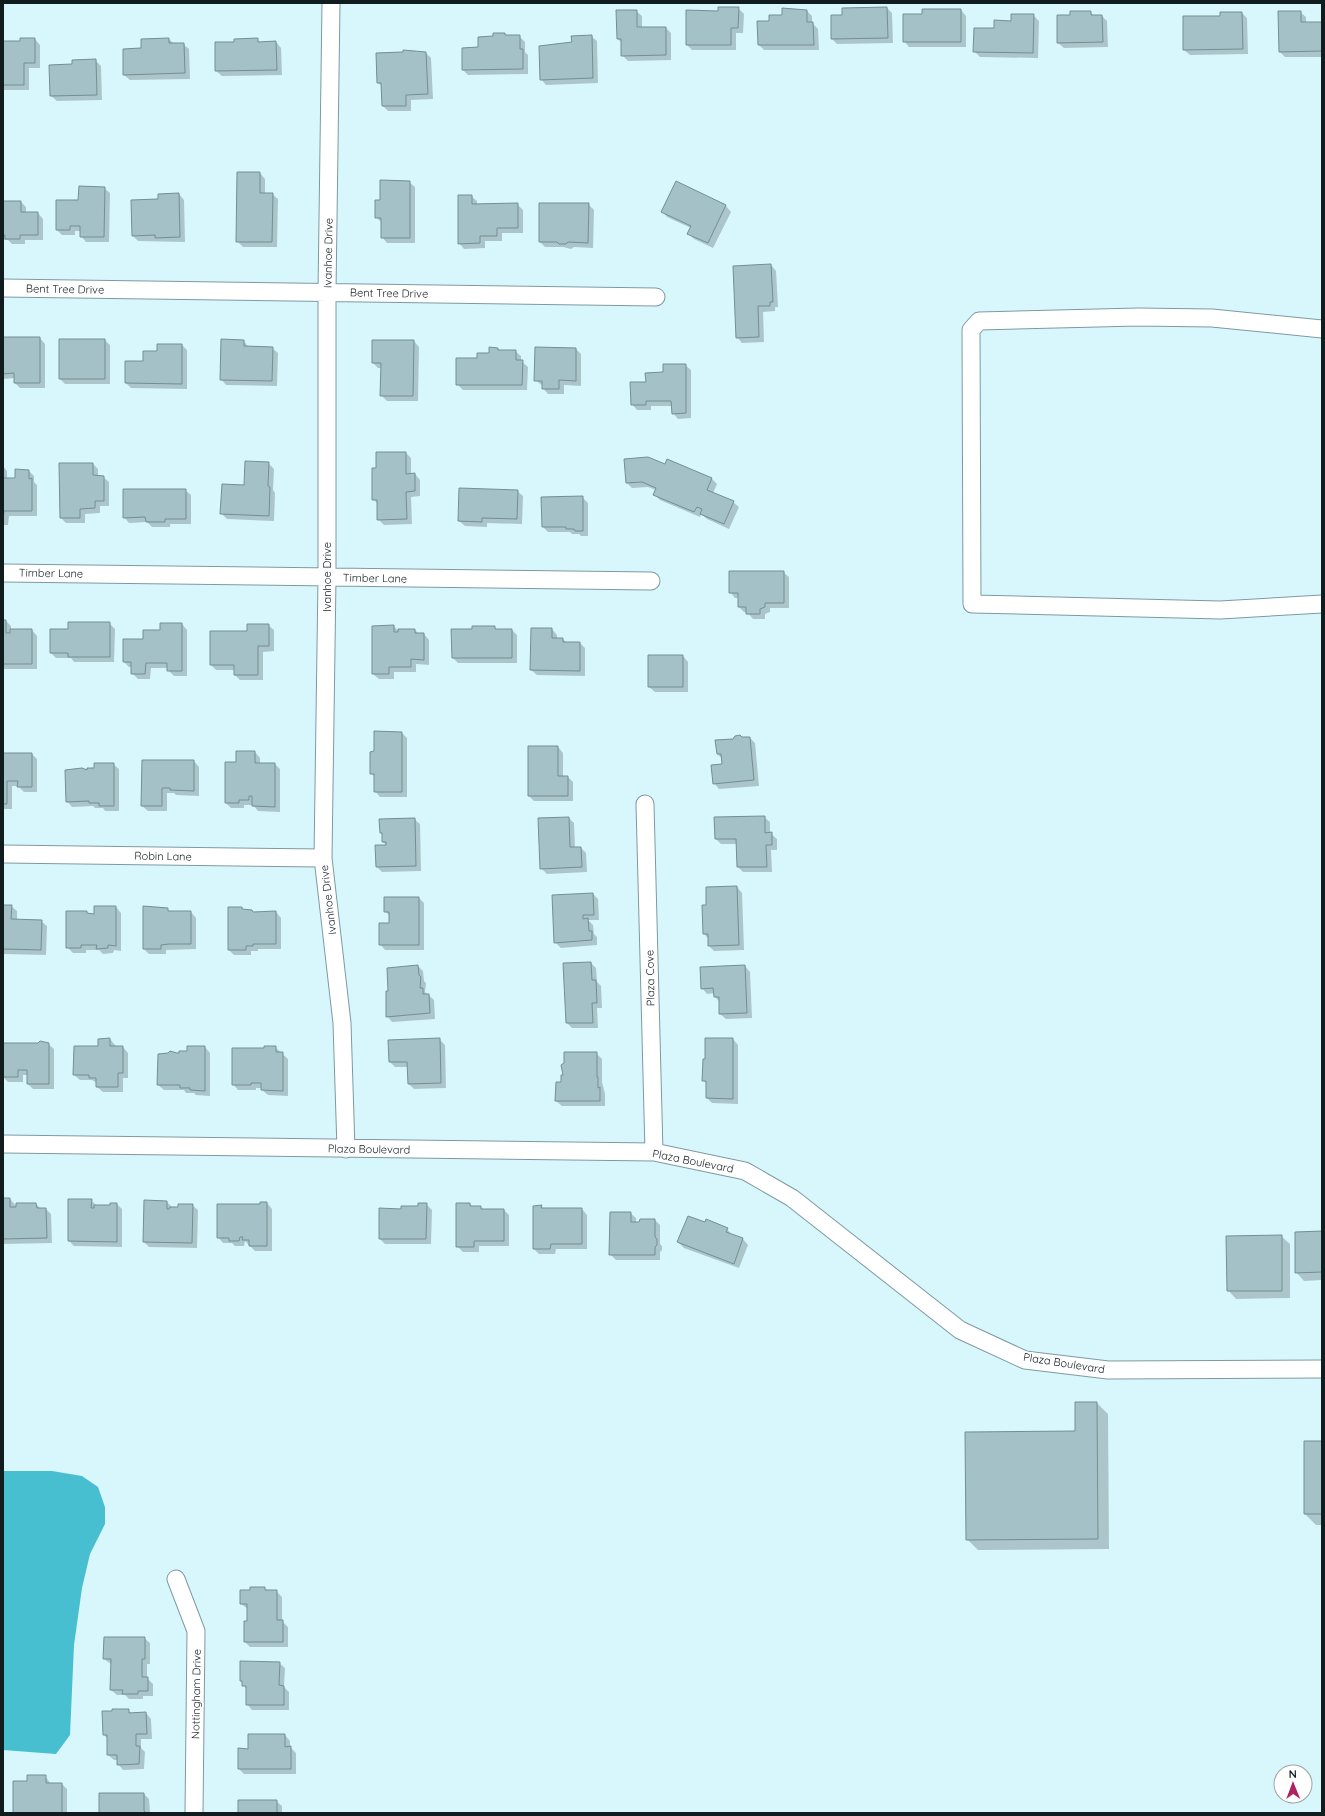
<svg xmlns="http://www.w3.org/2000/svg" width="1325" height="1816" font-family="Quicksand,sans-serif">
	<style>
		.water { fill: #47bfd1 }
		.shadow { fill: #0003; fill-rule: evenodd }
		.building { fill: #a3c1c6; stroke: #728f93 }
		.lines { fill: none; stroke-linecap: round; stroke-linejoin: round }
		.street-casing { stroke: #7d9a9f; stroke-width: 19 }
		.street { stroke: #fff; stroke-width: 17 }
		.labels { text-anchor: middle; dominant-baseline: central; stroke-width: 3.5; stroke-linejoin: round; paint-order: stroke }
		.street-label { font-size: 11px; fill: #111c1e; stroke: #fefefe }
	</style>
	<rect width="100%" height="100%" fill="#d8f7fd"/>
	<!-- water -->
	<path class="water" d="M3 1471H52L82 1476 98 1487 105 1507V1524L90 1554 82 1588 74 1645 70 1735 56 1754 3 1750Z"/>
	<!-- shadow -->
	<path class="shadow" d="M719 3H742V4H721Z
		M738 8 744 14 743 33H736V50H692L687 45 718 12Z
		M887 8 892 13 893 43 837 44 832 39Z
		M961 10 966 16V47H909L904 41 923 15Z
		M636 11 642 16V28H666L671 33V60L628 61 622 55V43L618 39Z
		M807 11 812 16V23L818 29 819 50H764L759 45 770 22 783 16Z
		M1090 12 1094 16H1102L1107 21 1108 47 1064 48 1058 43 1071 16Z
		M1300 12 1306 17V23H1322V57H1285L1280 52Z
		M1221 13H1242L1247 18 1248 54 1190 55 1184 50 1221 17Z
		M1033 15 1039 21 1038 58 980 57 974 51 995 29Z
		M505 34 507 36H519L525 42V52L528 55V74L468 75 463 70 479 48 494 37Z
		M591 36 597 41 598 83 546 85 541 79 553 44 573 43Z
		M35 39 40 45V68H29V90H3V42H21Z
		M169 39 174 44H183L189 49 190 79 130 80 124 75 142 49Z
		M257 39 261 43 276 42 281 48 282 75 222 76 216 71 235 43Z
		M426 53 431 58 433 99 411 100V111H388L383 106 382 86 378 83Z
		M95 60 101 66 102 100 57 101 51 96 73 65Z
		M260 173 265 179V194H272L278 199 277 247H243L237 241Z
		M409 182 415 187V243H387L382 237V223L376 217 381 201Z
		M676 182 726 206 731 212 713 248 694 239 689 234 691 228 667 217 662 211Z
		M104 188 110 193 109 242H86L81 236V231H75V235H62L57 230 79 201Z
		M179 194 184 200 185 242 138 241 133 236 159 200Z
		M471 196 477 201V205L517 204 523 210V233H502V241H485V248L464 249 459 243Z
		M3 202H21L26 207V213H38L43 219V240H25V244H12L8 240H3Z
		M588 204 594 210 593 248 574 247 571 249 563 247H545L540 242Z
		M771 265 776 271 778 307H775V311L763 312 764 342 742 343 737 337Z
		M3 338H40L45 344V388H20L15 383V378L3 379Z
		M105 340 110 345V384H65L60 379Z
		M244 341 249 348H272L278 353 277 386 226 385 221 379Z
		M414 341 419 347 418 401H387L381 395 382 368H378L373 363Z
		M182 345 187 350V389L131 388 126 383 144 362 158 352Z
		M498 349 500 351H515L521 356V361L528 367 527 390H463L457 384 478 359Z
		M576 349 581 354V386L564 385V394H548L543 388V386L535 380Z
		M685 365 691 370V418L678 419 673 413 672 406H651V410H637L632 404 647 383 664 373Z
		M406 453 411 458V475L415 474 420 480V496L411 497 412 524 384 525 378 519V504L373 499 378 469Z
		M268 463 274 469 273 490 275 493 274 521 227 519 221 513 245 486ZM267 467H269L268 491H266Z
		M93 464 98 469V476L103 477 109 482V506H100V513L85 514V523H66L61 518Z
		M665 465 711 478 717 484 713 493 733 502 739 507 729 529 707 519 701 514 700 517 660 500 654 494 656 490 648 487 632 488 627 483Z
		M3 466 7 471V479H16L29 471 34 476V482L37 485V516H9L8 525H3Z
		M185 490 191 495V524H170V527H152L147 522 129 523 124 517Z
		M517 491 523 496 522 524 487 523V527L465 526 459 521Z
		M582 497 588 503V536H581L579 534H572L570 532H548L543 527Z
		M783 572 789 577V608H770V612L765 614V619H753L747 612H744L739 607V598H735L730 592Z
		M3 621H6L11 626V630H32L37 636V669H3Z
		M109 623 115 629 114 662H74L71 658H56L51 653V630H69Z
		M161 624H182L187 630V676H174L168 670V668H151L150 679H138L132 673V667H129L124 662 144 640 161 631Z
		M268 625 274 630V651L263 652V680H240L235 675V670H216L211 665 248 632Z
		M394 626 399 632 415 630 419 634H424L429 640V665L416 664V672H394V679H379L373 674Z
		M494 627 498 630H512L517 635V663H458L453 658 452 630H473Z
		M552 629 557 635V639H563L567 643H580L585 648V676L537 675 531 670Z
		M683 656 688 662V692H655L649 687Z
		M402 733 407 738V797H380L375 791V777L371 773 375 752Z
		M742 738H750L755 743 759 786 719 789 714 783 724 765 723 759 717 754Z
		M558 747 563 753V777H568L573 782V801H534L529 796Z
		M255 752 260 758V764H275L280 769V812L258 811 253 805H244V808H231L226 803 237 763Z
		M3 754H32L37 759V792H24L18 786H12V809H3Z
		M143 761H194L199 767V796L176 795 174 793H167V811H148L142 806Z
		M113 764 119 769V811H105L103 808H95L93 806 72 807 67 801 88 771Z
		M764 817 770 822V833L777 839V850H771L772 872H743L738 867 737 844H721L716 839 715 818Z
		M569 818 574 823 575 848H581L586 853 587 872 547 874 541 868 539 819Z
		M414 819 420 824 421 871 382 872 377 867 387 846 383 842V836L381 833Z
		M737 887 742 893 744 950 714 951 709 946V939L704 934Z
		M593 894 598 899 599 920H588L593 925 594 934 597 937V945L561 948 555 942Z
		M419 898 424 903V950H385L380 944 390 924V916L385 911Z
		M3 906H11L17 911V920L41 921 47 926 46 955 3 954Z
		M116 907 121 913V951L114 950 113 953 103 954 99 950H86V953H73L67 947 88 914 95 915Z
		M144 908 167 909 170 912H191L196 918V949L166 950V954H149L144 949Z
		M243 910 252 911 254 913 276 912 281 918V949H258V951H251V955H234L229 950Z
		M591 963 596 968 597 982 601 986 602 1008H597L598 1028H572L567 1023Z
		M418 966 423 971 424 981 426 983 425 992 434 1000 435 1019 392 1022 387 1016 389 992Z
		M745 966 750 972 752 1018 726 1019 720 1014V1002L715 997V993L707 994 702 988Z
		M110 1039 115 1045V1047H123L128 1053V1078H123V1092H103L97 1087V1083L92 1080H80L74 1075 99 1047Z
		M439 1039 445 1045 446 1088 414 1089 409 1084 408 1067H395L390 1062Z
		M706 1039H733L738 1045V1104L712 1103 707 1098V1084L704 1081Z
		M3 1044H48L54 1049V1089H33L28 1084V1075H23V1082H8L3 1077Z
		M188 1047H205L210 1053V1096L196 1095 194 1093H186L184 1090H164L158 1085 188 1052Z
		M275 1047 288 1059V1096L268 1095 262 1090V1088H256V1090H238L233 1084 265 1049Z
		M596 1053 602 1059V1082L605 1094V1106H562L556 1101 562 1083Z
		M3 1199H10L17 1207 36 1204 41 1209H46L51 1214 52 1243 3 1244Z
		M91 1200 97 1206H111L117 1204 122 1209V1247L74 1246 69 1241Z
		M145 1201 167 1202 172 1207 179 1208 192 1205 198 1210 197 1248 149 1247 144 1242Z
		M267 1203 272 1209V1251H255L245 1241 244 1246H235L232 1243H223L218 1237 261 1205Z
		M426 1204 432 1210 431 1244H385L380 1239 402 1210Z
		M470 1204 473 1207H481L484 1210H504L509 1215V1246H479V1252H463L457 1246Z
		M541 1206 544 1209H582L587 1215V1249H556L555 1254H539L534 1249Z
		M630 1213 636 1218V1223L655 1220 660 1225V1244L662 1246V1250L660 1252V1260H616L610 1254Z
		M727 1229 732 1235 743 1239 748 1245 739 1268 684 1248 678 1242Z
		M1322 1232V1280L1304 1281 1296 1272Z
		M1281 1236 1290 1244V1298L1236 1299 1228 1290Z
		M1076 1403H1097L1108 1414 1109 1549 978 1550 967 1539 1076 1432Z
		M1305 1442H1322V1525H1316L1305 1514Z
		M264 1588 268 1591H276L282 1597V1621L288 1627V1647H250L245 1642 248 1609 241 1604 250 1591Z
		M144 1638 150 1643V1664H147V1678L153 1684V1696H143V1699H129L125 1695H117L111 1690V1664L104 1659Z
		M279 1663 285 1668 284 1687 289 1692V1710H252L247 1704V1690L241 1681Z
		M128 1710 132 1714 146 1713 151 1719 152 1739H141V1748L145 1752 144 1769 123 1770 118 1764V1760H114L108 1755V1739L104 1735Z
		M285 1735 290 1741V1747L296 1753V1774H244L239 1769 249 1750Z
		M45 1776 51 1784H62L67 1789V1813H14L28 1782Z
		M144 1794 149 1799 150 1813H100Z
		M276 1801 282 1806V1813H239Z"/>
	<!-- building -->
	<path class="building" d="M718 7H739L738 28H731V45H686V10L718 11Z
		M887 7 888 38 831 39V15H842V8Z
		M782 8 807 10V22H813L814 45H758L757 21H769V15H782Z
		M922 9H961V42H903V14H922Z
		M616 10H637V27H666V55L621 56V39H617Z
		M1070 11H1091V15H1102L1103 42 1057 43V15H1070Z
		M1278 11H1301V22H1322V51L1279 52Z
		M1220 12H1242L1243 49 1183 50V16H1220Z
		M1011 14H1034L1033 53 973 52 974 28H994V20L1011 21Z
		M493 33H505V35H520V49H523V69L462 70V48L478 47V37L493 36Z
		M592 35 593 78 540 80 539 46 572 42 571 36Z
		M20 38H35V63H24V85H3V41H20Z
		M169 38V43H184L185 73 123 75V49L141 48V39Z
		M258 38V42L276 41 277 70 215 71V42H234V39Z
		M403 50 426 52 428 94 406 95V106H382L381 83H377L376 53 403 52Z
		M96 59 97 95 50 96 49 65 72 64V60Z
		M237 172H260V193H273L272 242H236Z
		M380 180 410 181V238H381V218H375V200H380Z
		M676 181 726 205 708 243 687 234 691 226 661 212Z
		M79 186 105 187 104 237H80V226H70V230H56V200H78Z
		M179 193 180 237 155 238V235L132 236 131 200 158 199V194Z
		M458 195H472V204L518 203V228H497V236H480V243L458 244Z
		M3 201H21V212H38V235H20V239H5V235H3Z
		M539 203H589L588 243 568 242 566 244H559L557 242H539Z
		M771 264 773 302H770V306H758L759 337 736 338 733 266Z
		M3 337H40V383H14V373L3 374Z
		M59 339H105V379H59Z
		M221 339 244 340V346L273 347 272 381 220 380Z
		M372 340H414L413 396H380L381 363H372Z
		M157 344H182V384L125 383V361H143V351H157Z
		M489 347 498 348V350H516V360H523L522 385H456V358H477V353H489Z
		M535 347 576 348V381L559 380V389H542V381H534Z
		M663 364H686V413L672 414 671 401H646V405H631L630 382H646L645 373 663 372Z
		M376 452H406V474L415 473V491L406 492 407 519 377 520V500H372V468H376Z
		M648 457 665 464 667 459 712 478 707 490 734 501 724 524 700 514 702 509 697 507 694 512 653 495 656 488 642 482 626 483 624 459Z
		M245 461 269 462 268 486 270 487 269 516 220 514 222 484 244 485Z
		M59 463H93V475L104 476V501H95V508L80 509V518H60Z
		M15 469 29 470V479L32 478V511H4L3 520V478H15Z
		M459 488 518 490 517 519 482 518V522L458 521Z
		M123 489H186V519H165V522H146L145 517 123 518Z
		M583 496V531H575L574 529H566V527H542L541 497Z
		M729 571H784V603H765V607L760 609V614H746V607H738V593H729Z
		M3 620H6V633H10V629H32V664H3Z
		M68 622H110V657H68V653H50V629H68Z
		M160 623H182V671H167V663H146L145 674H131V662H123V639H143V630H160Z
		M247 624H269V646H258V675H234V665H210V631H247Z
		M394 625V632H398V629H415V633H424V660L411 659V667H389V674H372V626Z
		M472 626H495V629H512V658H452L451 629H472Z
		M531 628H552V638H563V642H580V671L530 670Z
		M648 655H683V687H648Z
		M374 731 402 732V792H374V774H370V752L374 751Z
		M740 735 742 737H750L754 780 713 784 711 765 722 764 721 754H717L715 740 733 739 735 736Z
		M528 746H558V776H568V796H528Z
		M236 751H255V763H275V807L252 806V796H249V800H239V803H225V762H236Z
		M3 753H32V787H17L18 781H7V804H3Z
		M142 760H194V791L170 790V788H162V806H141Z
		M94 763H114V806H99V803H89V801L66 802 65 770 82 768 87 770V768H94Z
		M765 816V833L772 832V845H766L767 867H737L736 839H715L714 817Z
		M569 817 570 847H581L582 867 540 869 538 818Z
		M415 818 416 866 376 867 375 845H386V842H382V833H380L379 819Z
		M737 886 739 945 708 946V934H703L702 905H706V887Z
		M593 893 594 915H583V919L588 918 589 931H592V940L554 943 552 895Z
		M384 897H419V945H379V923H389V912H384Z
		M3 905H12L11 919 42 920 41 950 3 949Z
		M94 906H116V946L108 945V948L96 949 97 945H81V948H66V911H87V913L94 914Z
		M143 906 168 908V911H191V944H169L161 945V949H143Z
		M228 907H242V909L252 910 253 912 276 911V944H253V946H246V950H228Z
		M591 962 592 980H596L597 1003H592L593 1023H566L563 963Z
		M418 965 419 975 421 977 420 988H423V994H429L430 1013 386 1017V991H388L387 968Z
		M745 965 747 1013 719 1014V997H714L713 988 701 989 700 967Z
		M110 1038V1046H123V1073H118V1087H96V1078H89V1075H73L74 1046H98V1039Z
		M440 1038 441 1083 408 1084 407 1062H389L388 1040Z
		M705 1038H733V1099L706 1098V1081H702L703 1059H705Z
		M40 1041 49 1043V1084H27V1070H18V1077H3V1043H38Z
		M187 1046H205V1091L190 1090V1088H180V1085H157L158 1054 168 1053 170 1051 177 1053H179V1051H187Z
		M264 1046H276V1052H283V1091L261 1090V1083H251V1085H232V1048H264Z
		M564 1052H597V1077H598V1088L600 1087V1101H555L556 1082H561V1075H563L561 1065 564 1063Z
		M3 1198H10V1207H16V1203H36L37 1208H46L47 1238 3 1239Z
		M68 1199H92L91 1208H94V1205H110V1203H117V1242L68 1241Z
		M144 1200 167 1201V1209H169L170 1207H178V1204H193L192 1243 143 1242Z
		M260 1202H267V1246H249V1240H242L243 1237H240L239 1241H229V1238H217V1204H260Z
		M418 1203H427L426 1239H379V1208L401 1209V1206H418Z
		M456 1203H470V1206H481V1209H504V1241H474V1247H456Z
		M542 1205 541 1208H582V1244H551L550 1249H533V1206Z
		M610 1212H631V1222H639L640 1219H655V1237L657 1239V1245L655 1247V1255H609Z
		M688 1216 705 1222 706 1219 728 1228 726 1232 743 1238 734 1264 677 1242Z
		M1322 1231V1272L1295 1273V1232Z
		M1282 1235V1291H1227L1226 1236Z
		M1075 1402H1097L1098 1539 966 1540 965 1432 1075 1431Z
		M1304 1441H1322V1514H1304Z
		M250 1587H265V1590H277V1620H283V1642H244V1621H247V1604H240V1590H250Z
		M104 1637H145V1659H142V1677H148V1691H138V1694H122L123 1690H110L111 1659H103Z
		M240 1661 280 1662 279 1685 284 1686V1705H246V1686H242V1681H240Z
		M112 1709H129V1713L146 1712 147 1734H136V1746H140L139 1764 117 1765V1755H107V1735H103L102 1711H112Z
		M248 1734H285V1747L291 1746V1769H238V1748L248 1749Z
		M27 1775H46V1783H62V1813H13V1781H27Z
		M99 1793H144V1811L146 1813H99Z
		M238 1800H277V1813H238Z"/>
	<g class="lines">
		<!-- street casing -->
		<g class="street-casing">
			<path id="street" d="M331 3 327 292V578L323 858 342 1023 346 1149
				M3 288 656 297
				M1322 329 1212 318 1138 317 979 321 971 330 972 604 1220 610 1322 604
				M3 573 651 581
				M645 804 654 1152
				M3 854 323 858
				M3 1144 654 1152 745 1171 792 1198 960 1330 1025 1360 1108 1370 1322 1369
				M176 1579 196 1631 194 1813"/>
		</g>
		<!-- street -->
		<use href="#street" class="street"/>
	</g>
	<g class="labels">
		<!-- street labels -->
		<g class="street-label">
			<text transform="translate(328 253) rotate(-89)">Ivanhoe Drive</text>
			<text transform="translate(65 289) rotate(1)">Bent Tree Drive</text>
			<text transform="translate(389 293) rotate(1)">Bent Tree Drive</text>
			<text transform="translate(51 573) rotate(1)">Timber Lane</text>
			<text transform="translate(327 577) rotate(-90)">Ivanhoe Drive</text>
			<text transform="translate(375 578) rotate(1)">Timber Lane</text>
			<text transform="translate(163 856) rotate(1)">Robin Lane</text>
			<text transform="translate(328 900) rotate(-97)">Ivanhoe Drive</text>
			<text transform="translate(650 978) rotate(-91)">Plaza Cove</text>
			<text transform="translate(369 1149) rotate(1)">Plaza Boulevard</text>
			<text transform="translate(693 1161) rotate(11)">Plaza Boulevard</text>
			<text transform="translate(1064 1363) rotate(9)">Plaza Boulevard</text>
			<text transform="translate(196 1694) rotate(-89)">Nottingham Drive</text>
		</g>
	</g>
	<!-- border -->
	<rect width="1325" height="1816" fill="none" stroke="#111c1e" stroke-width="8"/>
	<!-- north arrow -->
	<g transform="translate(1293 1784) rotate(359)"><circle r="19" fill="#fefefe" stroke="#9fa4a4"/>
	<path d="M0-3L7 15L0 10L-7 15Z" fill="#ad2261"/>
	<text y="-6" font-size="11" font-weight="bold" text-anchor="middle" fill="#111c1e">N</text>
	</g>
</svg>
